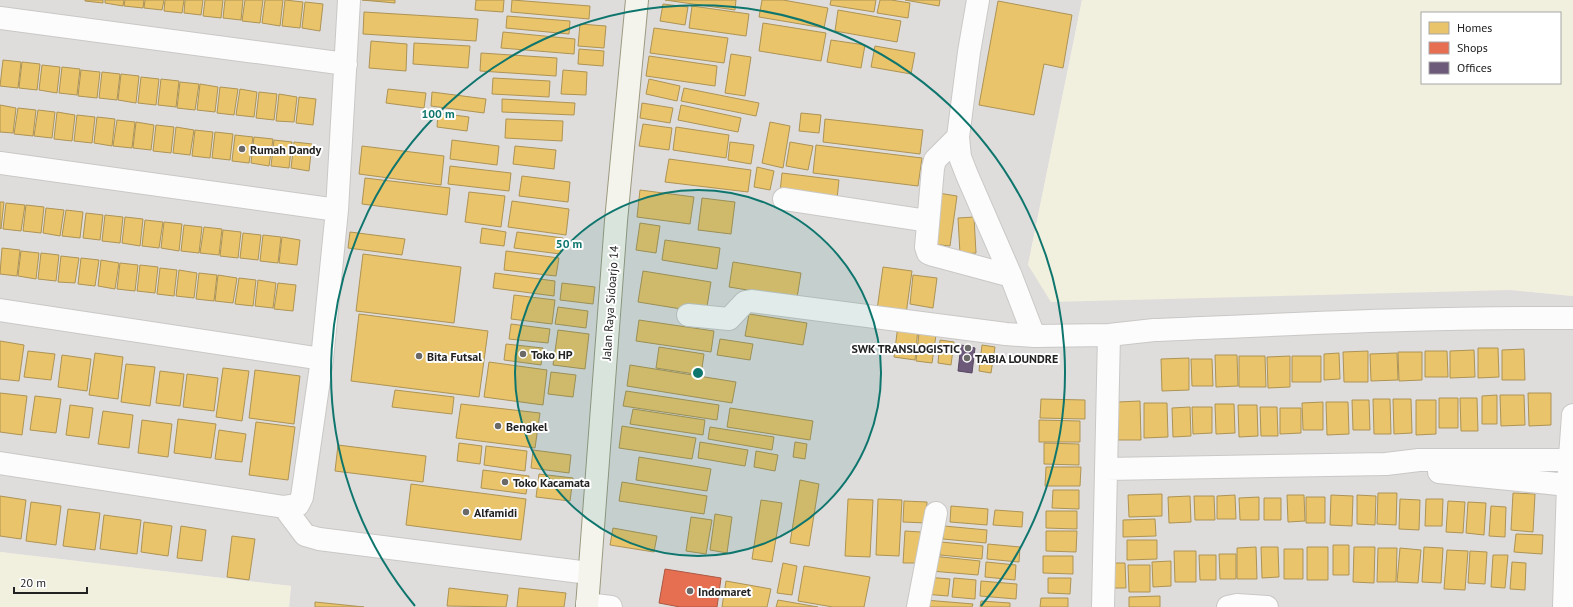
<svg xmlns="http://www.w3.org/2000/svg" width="1573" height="607" font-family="'PT Sans',sans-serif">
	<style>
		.residential { fill: #dfdddc }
		.farmland { fill: #f1efdd; fill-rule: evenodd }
		.homes { fill: #e9c46a; stroke: #ad9354 }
		.shops { fill: #e76f51; stroke: #ac5843 }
		.offices { fill: #6d597a; stroke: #564860 }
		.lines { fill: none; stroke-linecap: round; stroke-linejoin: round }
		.street-casing { stroke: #c9c8c6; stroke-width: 24 }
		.secondary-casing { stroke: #9c9a80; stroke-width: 24 }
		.street { stroke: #fdfcfc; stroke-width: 22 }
		.secondary { stroke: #f5f4ec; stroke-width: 22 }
		.ring { fill: none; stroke: #0f766e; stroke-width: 2 }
		.poi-dot { fill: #6a6968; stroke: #fff; stroke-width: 1.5 }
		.labels { text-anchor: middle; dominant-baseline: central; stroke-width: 4; stroke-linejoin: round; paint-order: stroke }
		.poi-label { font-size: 12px; font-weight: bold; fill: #222; stroke: #fff; text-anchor: start }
		.street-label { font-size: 12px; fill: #222; stroke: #fff }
		.centre { fill: #0f766e; stroke: #fff; stroke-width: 2 }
		.ring-label { font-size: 12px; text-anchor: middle; font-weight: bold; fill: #0f766e; stroke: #fff; stroke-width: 4; stroke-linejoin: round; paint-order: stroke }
	</style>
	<rect width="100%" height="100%" fill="#f0edea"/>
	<!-- residential -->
	<path class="residential" d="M0 0H1082L1028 265 1512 290 1573 296V607H289L291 586 0 552Z"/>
	<!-- farmland -->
	<path class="farmland" d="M1082 0H1573V296L1512 290 1051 302 1028 265ZM1422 13H1560V83H1422Z
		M0 552 291 586 289 607H0Z"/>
	<!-- homes -->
	<path class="homes" d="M85 0H103V3L85 1Z
		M105 0H124L123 6 105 3Z
		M125 0H144L143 8 124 6Z
		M145 0H164L162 10 144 8Z
		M165 0H184L182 13 164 11Z
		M185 0H203L201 15 184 13Z
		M205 0H223L221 18 203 16Z
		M225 0H243L241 20 223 18Z
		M245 0H263L260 23 242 21Z
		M265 0H283L280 26 262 23Z
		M285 0 303 2 300 28 282 26Z
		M362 0H395V3Z
		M476 0H504L503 12 475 10Z
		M512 0 590 6 589 19 511 12Z
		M665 0H736L735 10Z
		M762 0H783L828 8 824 28 759 17Z
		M831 0H876L874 12 830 5Z
		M880 0H891L910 3 908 18 877 13Z
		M905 0H940L939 6Z
		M998 1 1072 15 1063 68 1044 64 1034 115 979 105Z
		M305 2 323 4 320 31 302 28Z
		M663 4 688 7 685 25 660 21Z
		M692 6 749 14 746 36 689 28Z
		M838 10 901 21 897 42 835 31Z
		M364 12 478 19 476 41 363 34Z
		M507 16 570 21 569 34 506 28Z
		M763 23 826 33 821 61 759 51Z
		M580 24 606 26 604 48 578 46Z
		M654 28 728 38 724 63 650 53Z
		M503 32 575 39 574 54 501 48Z
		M831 40 865 45 861 68 827 62Z
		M371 41 407 44 406 71 369 68Z
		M414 43 470 46 468 68 413 64Z
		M875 46 915 53 911 74 871 67Z
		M579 49 604 51 603 66 578 64Z
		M481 53 557 58 556 76 480 71Z
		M731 54 751 57 745 96 725 93Z
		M649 56 717 66 715 86 646 76Z
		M3 60 21 62 18 88 0 86Z
		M22 62 40 64 37 90 19 88Z
		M42 65 60 67 57 93 39 90Z
		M62 67 80 69 77 95 59 93Z
		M81 70 100 72 97 98 78 96Z
		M563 70 587 72 586 95 561 94Z
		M102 72 120 74 117 100 99 98Z
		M121 74 139 76 136 103 118 100Z
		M141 77 159 79 156 105 138 103Z
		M493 78 550 81 549 97 492 94Z
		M161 79 179 81 176 107 158 105Z
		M649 79 680 86 677 101 646 94Z
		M180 82 199 84 195 110 177 108Z
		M200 84 218 87 215 112 197 110Z
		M220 87 238 89 234 115 217 113Z
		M684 88 759 103 756 116 681 101Z
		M240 89 257 92 254 117 236 115Z
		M388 89 426 93 424 108 386 103Z
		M259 92 277 94 274 120 256 118Z
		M432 92 486 99 484 113 431 106Z
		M279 94 297 97 294 122 276 121Z
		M299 97 316 99 313 125 296 123Z
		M502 99 575 103 574 115 502 112Z
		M642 103 673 108 670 123 640 118Z
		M0 105 16 108 13 133 0 132Z
		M681 105 741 118 738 132 678 120Z
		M18 108 36 110 33 136 14 134Z
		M38 110 55 112 52 138 34 136Z
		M57 112 75 115 72 141 54 139Z
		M438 113 469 117 467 131 437 127Z
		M801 113 821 115 819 133 799 131Z
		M77 115 95 117 92 143 74 141Z
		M97 117 115 119 112 146 94 143Z
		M506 119 563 121 562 141 505 138Z
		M825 119 923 130 920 154 823 142Z
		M117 120 135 122 132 148 113 146Z
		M136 122 154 125 151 150 133 148Z
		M770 122 790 126 783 168 762 163Z
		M643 124 672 128 669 150 639 146Z
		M156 125 174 127 171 153 153 151Z
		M176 127 194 130 190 155 173 153Z
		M676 127 729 135 726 158 673 150Z
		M195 130 213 132 210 158 192 156Z
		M215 132 233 134 230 160 212 158Z
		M235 135 253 137 249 163 232 161Z
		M254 137 273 139 269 166 251 163Z
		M274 140 292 142 289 168 271 166Z
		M452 140 499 146 497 165 450 159Z
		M294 142 312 144 309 171 291 168Z
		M730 142 754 145 751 164 728 160Z
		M790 142 813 146 808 170 786 166Z
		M816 145 922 158 918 186 813 173Z
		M362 146 444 156 441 185 359 174Z
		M515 146 556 150 554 169 513 164Z
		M669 159 751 170 748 192 665 182Z
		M450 166 511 173 509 191 448 184Z
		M757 167 774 171 770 190 754 187Z
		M782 173 839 180 837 199 780 192Z
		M522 176 570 182 568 202 519 196Z
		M365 178 450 188 447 215 362 204Z
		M640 190 694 197 690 224 637 217Z
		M469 192 505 196 501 227 465 222Z
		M938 193 957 196 950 246 932 244Z
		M702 198 735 202 731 234 698 230Z
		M512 201 569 209 566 235 508 227Z
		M0 202H4L1 229 0 228Z
		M6 203 25 205 21 231 3 229Z
		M26 205 44 207 41 233 23 231Z
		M46 208 64 210 60 236 43 233Z
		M66 210 83 212 80 238 62 236Z
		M86 213 103 215 100 240 83 238Z
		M105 215 123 217 120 243 102 241Z
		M125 217 143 219 140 246 122 243Z
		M974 217 976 253 960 254 958 218Z
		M145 220 163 222 159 248 142 246Z
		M164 222 182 224 179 251 161 248Z
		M640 223 660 226 656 253 636 250Z
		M184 225 202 227 199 253 181 251Z
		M204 227 222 229 219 255 200 253Z
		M482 228 506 232 504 246 480 243Z
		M223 230 241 232 238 258 220 256Z
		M350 232 405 239 402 255 348 248Z
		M517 232 563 238 560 254 514 248Z
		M243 233 261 235 258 260 240 258Z
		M263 235 281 237 278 263 260 261Z
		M282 237 300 240 297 265 279 263Z
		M665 240 720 248 717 269 662 260Z
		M2 248 20 250 17 276 0 274Z
		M21 251 39 253 36 279 18 276Z
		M506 251 559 258 556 276 504 270Z
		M41 253 59 255 56 281 38 279Z
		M363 254 461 267 454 323 356 311Z
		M61 256 79 258 75 283 58 282Z
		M81 258 99 260 95 286 78 284Z
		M101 260 119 263 115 289 98 286Z
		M733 262 801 273 797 298 729 287Z
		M120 263 138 265 135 291 117 289Z
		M140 265 158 267 155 293 137 291Z
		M883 267 912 271 906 314 877 310Z
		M160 268 177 270 174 296 157 294Z
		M179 270 197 273 194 298 176 296Z
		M643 271 711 282 706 313 638 302Z
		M199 273 217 275 214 301 196 299Z
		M495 273 555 281 554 296 493 288Z
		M218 275 237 278 233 303 215 301Z
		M913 275 937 278 933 308 910 304Z
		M239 278 256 280 253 306 235 304Z
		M258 280 276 283 273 308 255 306Z
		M278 283 296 285 293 311 274 309Z
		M562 283 595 287 593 304 560 300Z
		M514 295 555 300 552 324 511 319Z
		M558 307 588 311 586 328 555 324Z
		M359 314 488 331 479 397 351 381Z
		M749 314 807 323 803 345 745 336Z
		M639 320 714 331 711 352 636 341Z
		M511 324 550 329 548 343 509 339Z
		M898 325 918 328 915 360 894 357Z
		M558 330 589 334 585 369 553 365Z
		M919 333 936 335 932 363 916 361Z
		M720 339 753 344 750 360 717 355Z
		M940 340 954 342 951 365 938 363Z
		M0 341 24 345 19 381 0 379Z
		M506 344 543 348 541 365 504 360Z
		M982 345 995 347 991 373 979 371Z
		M659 347 704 354 701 375 656 368Z
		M1478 348H1498L1499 377 1478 378Z
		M1524 349 1525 380H1502V350Z
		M1474 350 1475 377 1450 378V351Z
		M28 351 55 354 51 380 24 377Z
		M1368 351V382H1344L1343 352Z
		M1425 351H1447L1448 377H1425Z
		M1398 352H1422V380L1399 381Z
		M95 353 123 357 118 399 89 395Z
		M1339 353 1340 379 1324 380V354Z
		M1397 353 1398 380 1371 381 1370 354Z
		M62 355 91 359 87 391 58 387Z
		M1215 355H1237L1238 386 1216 387Z
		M1239 356H1265L1266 387H1239Z
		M1290 356V387L1268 388 1267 357Z
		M1292 356H1321V382H1292Z
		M1189 358V390L1162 391 1161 359Z
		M1191 359H1212L1213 386H1192Z
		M489 362 547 370 543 405 484 397Z
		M126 364 155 367 150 406 121 402Z
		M630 365 736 382 732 403 627 386Z
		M223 368 249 371 242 421 216 417Z
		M255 370 300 376 294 424 249 418Z
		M160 371 184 374 180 406 156 403Z
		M551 372 576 375 573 397 548 394Z
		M187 374 218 378 214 411 183 407Z
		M395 390 454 397 452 414 392 407Z
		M626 391 719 405 717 420 623 406Z
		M0 393 27 396 22 435 0 432Z
		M1528 393H1551V425L1529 426Z
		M1497 395V424H1482V396Z
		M1500 395H1524L1525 425 1501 426Z
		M35 396 61 399 56 433 30 430Z
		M1439 398H1458V428H1439Z
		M1460 398H1477L1478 431H1461Z
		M1041 399 1085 400V419L1040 418Z
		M1373 399H1390L1391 434H1374Z
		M1393 399H1411L1412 433 1394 434Z
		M1352 400H1369L1370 430H1353Z
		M1416 400H1436V434L1416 435Z
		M1140 401 1141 440H1118V402Z
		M1323 402V430H1303L1302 403Z
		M1326 402H1348L1349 434 1327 435Z
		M1144 403H1167L1168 437 1144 438Z
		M461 404 540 413 535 448 456 438Z
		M1215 404H1234L1235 433 1216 434Z
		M70 405 93 408 89 438 66 435Z
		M1238 405H1257L1258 436 1239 437Z
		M1190 407 1191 436 1173 437 1172 408Z
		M1192 407H1212V433L1193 434Z
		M1260 407H1277L1278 436H1261Z
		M730 408 813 421 810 440 727 427Z
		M1280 408H1301V433L1280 434Z
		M633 409 705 420 703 435 630 424Z
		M103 411 133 415 129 448 98 444Z
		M178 419 216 424 211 458 174 453Z
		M142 420 172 424 168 457 138 453Z
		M1039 420 1080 421V442H1039Z
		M256 422 295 427 288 480 249 475Z
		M622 426 696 438 692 459 619 448Z
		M710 427 774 437 772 450 708 439Z
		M219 430 246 434 242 462 215 459Z
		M700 442 748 450 745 466 698 458Z
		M795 442 807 444 805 459 793 457Z
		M459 443 482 446 480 464 457 461Z
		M1044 443 1079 444V465L1044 464Z
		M338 445 426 456 423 482 335 471Z
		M486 446 527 451 525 471 484 465Z
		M533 450 571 455 569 473 531 468Z
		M756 451 778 455 775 471 754 467Z
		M639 457 711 469 707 491 636 480Z
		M1046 467H1081L1080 486H1045Z
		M483 470 529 476 526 494 481 488Z
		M539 474 573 478 570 501 536 497Z
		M800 480 819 484 809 546 790 543Z
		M622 482 707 496 704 514 619 501Z
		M411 484 526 499 521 540 406 525Z
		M1053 490H1079V509L1052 508Z
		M1378 493H1397L1396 525 1377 524Z
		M1513 493 1535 494 1533 532 1511 530Z
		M1162 494V516L1129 517 1128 495Z
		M1235 495 1236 519H1217V496Z
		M1287 495H1304L1305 521 1288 522Z
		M1331 495 1353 496 1352 526 1330 525Z
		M1357 495 1376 496 1375 525 1357 524Z
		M0 496 26 500 21 539 0 536Z
		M1190 496 1191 522 1169 523 1168 497Z
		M1194 496H1214L1215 520H1195Z
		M1259 497V520H1240L1239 498Z
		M1306 497H1325V523H1306Z
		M1264 498H1281V520H1264Z
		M848 499 873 500 870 557 845 556Z
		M878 499 902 500 899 556 876 555Z
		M1400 499 1420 500 1419 530 1399 529Z
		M1426 499H1443L1442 526H1425Z
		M761 500 782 503 772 562 752 559Z
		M904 501 927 502 926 523 903 522Z
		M1448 501 1465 502 1463 533 1446 532Z
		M31 502 61 506 56 545 26 541Z
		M1468 502 1486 503 1484 535 1466 533Z
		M951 506 988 509 987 525 950 522Z
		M1491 506 1506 507 1505 537 1489 536Z
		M68 509 100 513 95 550 63 546Z
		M995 510 1023 512 1022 527 993 525Z
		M1046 511H1077V529L1046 528Z
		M715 514 732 517 727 553 710 550Z
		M104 515 141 520 137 554 100 549Z
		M691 517 712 520 706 554 686 551Z
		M1155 519 1156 536 1123 537V520Z
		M144 522 172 526 168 556 141 552Z
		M181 526 206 530 202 561 177 558Z
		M944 526 987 530 986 543 943 539Z
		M613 528 657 536 654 552 610 545Z
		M905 531 921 532 920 563H903Z
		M1046 531H1077L1076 552 1046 551Z
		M1516 534 1543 535 1542 554 1514 552Z
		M232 536 255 539 249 580 227 577Z
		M1127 540H1157V559L1127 560Z
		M941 542 983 546 982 559 940 555Z
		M988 544 1020 547 1019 562 987 559Z
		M1333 545H1349V575H1333Z
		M1256 547 1257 579H1237V548Z
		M1261 547H1278L1279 577 1262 578Z
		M1307 547H1328V580H1307Z
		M1354 547H1375L1374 583 1353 582Z
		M1424 547 1443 548 1441 583 1422 582Z
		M1378 548H1397L1396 582H1377Z
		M1400 548 1421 550 1418 583 1397 582Z
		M1284 549H1303V579H1284Z
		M1447 550 1468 551 1465 590 1444 589Z
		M1174 551H1196V582H1175Z
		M1470 551 1487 552 1485 584 1468 583Z
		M1219 554H1236V579H1220Z
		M1199 555H1216V580H1200Z
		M1493 555H1508L1505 588 1491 587Z
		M932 556 980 561 978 575 931 571Z
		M1043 556H1073V574L1043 573Z
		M1171 561V586L1153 587 1152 562Z
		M986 562 1016 565 1015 580 985 577Z
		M1512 562 1526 563 1525 590 1510 589Z
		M783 563 797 566 792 595 777 593Z
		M1112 563H1125L1126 588H1112Z
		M1128 565H1150V592H1129Z
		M804 566 870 577 864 607H833L798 601Z
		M926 577 950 579 948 596 924 594Z
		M954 578 976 580 975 599 952 597Z
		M1048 578H1071L1070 594 1048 593Z
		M726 581 771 589 767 607H722Z
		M981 581 1017 584 1016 599 980 596Z
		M449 588 508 595 506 607 447 606Z
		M519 588 566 593 564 607H517Z
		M1160 596V607H1129V597Z
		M1041 598H1068V607H1040Z
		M778 600 818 607H776Z
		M925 600 973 604 972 607H924Z
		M981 601 1010 603V607H980Z
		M315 602 364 607H315Z"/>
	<!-- shops -->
	<path class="shops" d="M665 569 721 578 717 607H680L659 603Z"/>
	<!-- offices -->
	<path class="offices" d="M961 345 975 348 972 373 958 371Z"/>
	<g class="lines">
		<!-- street casing -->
		<g class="street-casing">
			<path id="street" d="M978 0 969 52 958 137 960 157 967 175 1011 276 1034 336 1109 335 1154 330C1294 324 1433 317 1573 318
				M0 18 346 64
				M958 137 935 160 933 168 926 247 928 253 933 255 1011 276
				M0 163 337 210
				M784 199 928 221
				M0 310 322 359
				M688 315 729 319 745 302 751 301 1006 334 1034 336
				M0 463 284 507 305 535 319 539 589 573
				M1107 469 1386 464 1419 460H1573
				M1439 472 1568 485
				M284 507 298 505 302 497 322 359 337 210 349 0
				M587 604 611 607
				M918 607 936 513
				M1103 607 1109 335
				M1228 607 1237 605 1267 607
				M1564 607 1568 485 1573 415"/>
		</g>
		<!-- secondary casing -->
		<g class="secondary-casing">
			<path id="secondary" d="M587 607 616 221 637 0"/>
		</g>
		<!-- street -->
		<use href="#street" class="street"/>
		<!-- secondary -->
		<use href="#secondary" class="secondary"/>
	</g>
	<!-- distance rings -->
	<circle cx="698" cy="373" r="183" fill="#0f766e" fill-opacity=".12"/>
	<g class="ring">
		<circle cx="698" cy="373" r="183"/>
		<path d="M415 606A367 367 0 1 1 981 606"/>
	</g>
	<!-- markers -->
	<g class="poi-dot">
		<circle cx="242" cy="149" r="4"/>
		<circle cx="968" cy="348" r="4"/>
		<circle cx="523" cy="354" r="4"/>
		<circle cx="419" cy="356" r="4"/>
		<circle cx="967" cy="358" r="4"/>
		<circle cx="498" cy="426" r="4"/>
		<circle cx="505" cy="482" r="4"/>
		<circle cx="466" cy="512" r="4"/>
		<circle cx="690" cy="591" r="4"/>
	</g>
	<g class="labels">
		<!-- poi labels -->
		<g class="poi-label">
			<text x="250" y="149">Rumah Dandy</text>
			<text x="960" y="348" text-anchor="end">SWK TRANSLOGISTIC</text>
			<text x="531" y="354">Toko HP</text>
			<text x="427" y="356">Bita Futsal</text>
			<text x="975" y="358">TABIA LOUNDRE</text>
			<text x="506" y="426">Bengkel</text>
			<text x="513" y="482">Toko Kacamata</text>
			<text x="474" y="512">Alfamidi</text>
			<text x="698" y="591">Indomaret</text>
		</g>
		<!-- street labels -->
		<g class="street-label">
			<text transform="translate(610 303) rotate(-86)">Jalan Raya Sidoarjo 14</text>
		</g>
	</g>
	<circle cx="698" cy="373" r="6" class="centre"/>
	<g class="ring-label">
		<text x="438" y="118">100 m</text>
		<text x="569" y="248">50 m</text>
	</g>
	<!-- legend -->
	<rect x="1421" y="12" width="140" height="72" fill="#ffffff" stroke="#a7a7a7"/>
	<rect x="1429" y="22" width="20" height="12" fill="#e9c46a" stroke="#a7a7a7"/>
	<text x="1457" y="32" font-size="12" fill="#222222">Homes</text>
	<rect x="1429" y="42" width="20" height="12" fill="#e76f51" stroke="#a7a7a7"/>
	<text x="1457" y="52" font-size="12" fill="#222222">Shops</text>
	<rect x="1429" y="62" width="20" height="12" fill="#6d597a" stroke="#a7a7a7"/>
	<text x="1457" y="72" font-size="12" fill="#222222">Offices</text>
	<!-- scale -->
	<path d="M14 587v6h73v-6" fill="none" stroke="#222222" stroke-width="2"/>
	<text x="20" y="587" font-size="12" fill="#222222" stroke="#ffffff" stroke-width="3" paint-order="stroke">20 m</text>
</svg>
